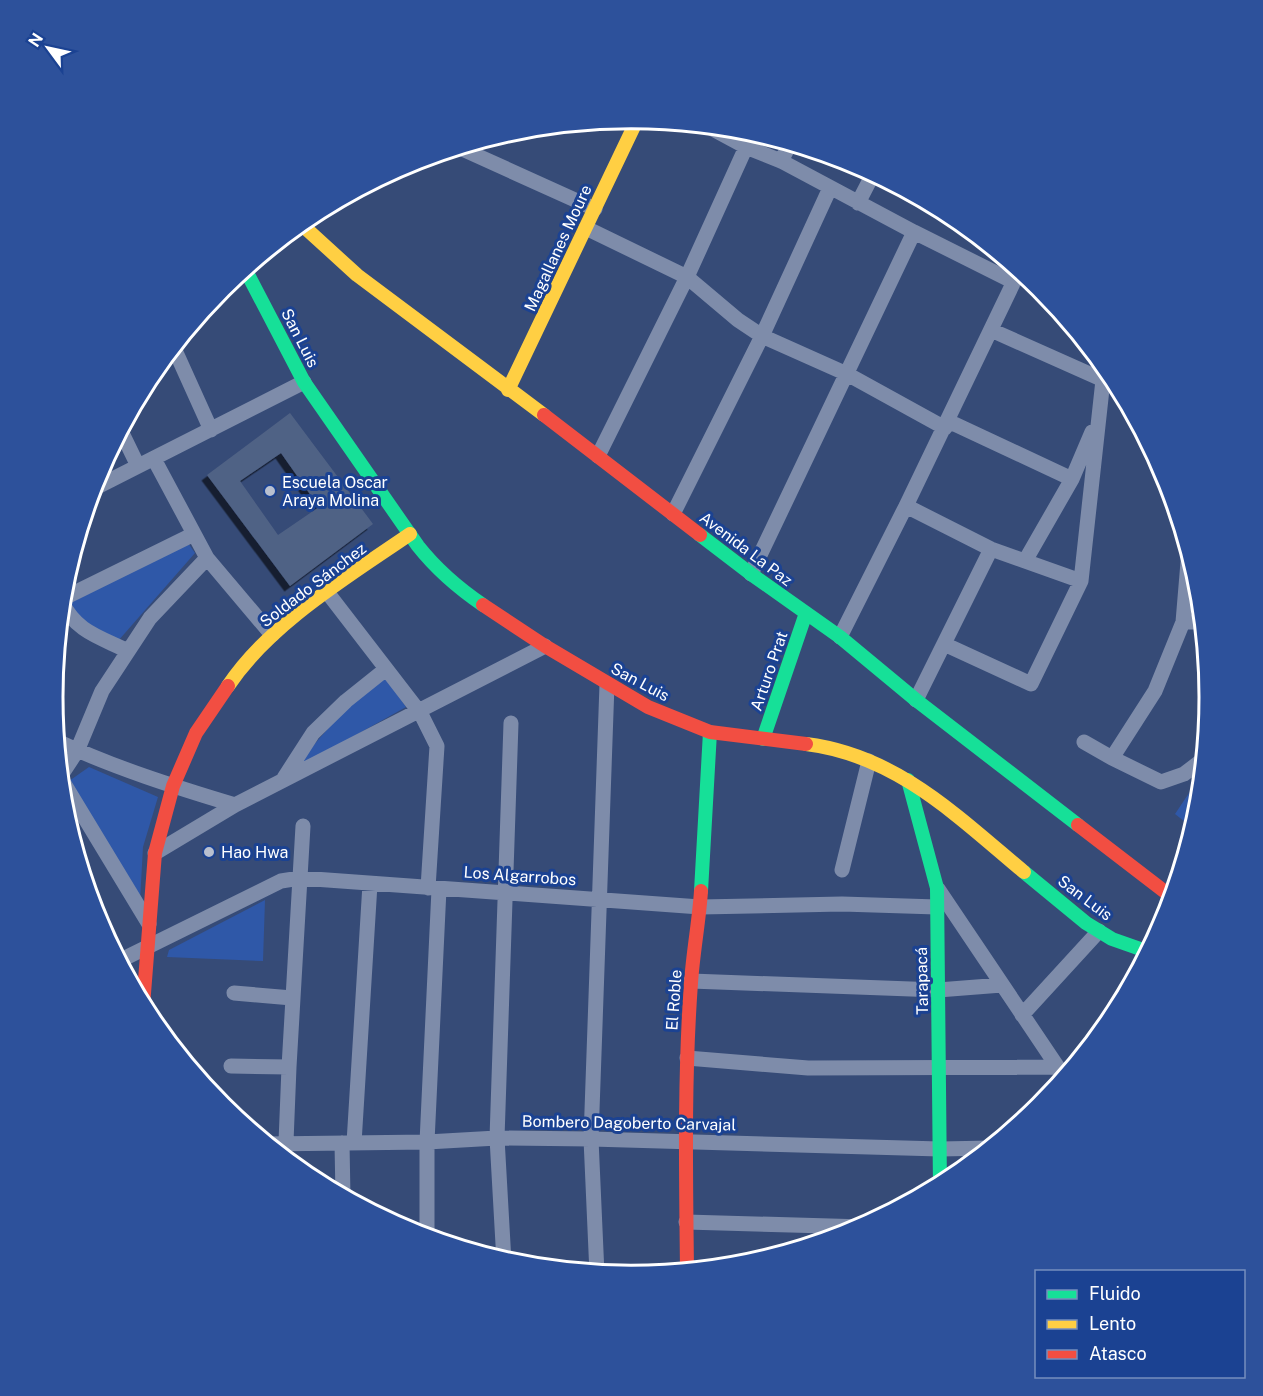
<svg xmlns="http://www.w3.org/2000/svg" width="1263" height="1396" font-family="'Public Sans',sans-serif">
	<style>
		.green { fill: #2f58a8 }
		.building { fill: #506285; fill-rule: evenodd; filter: url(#shadow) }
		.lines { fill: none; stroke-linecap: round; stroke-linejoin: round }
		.street { stroke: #7e8caa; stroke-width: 15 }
		.fast { stroke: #16e098; stroke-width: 14 }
		.slow { stroke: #ffcf43; stroke-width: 14 }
		.jam { stroke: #f24e42; stroke-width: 14 }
		.poi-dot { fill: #b9c0cf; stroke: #1b4292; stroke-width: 2 }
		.labels { text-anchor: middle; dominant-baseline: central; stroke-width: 6; stroke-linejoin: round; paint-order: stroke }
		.street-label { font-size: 16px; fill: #fff; stroke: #1b4292 }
		.poi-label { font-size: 16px; fill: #fff; stroke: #1b4292; text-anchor: start }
		.rim { fill: none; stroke: #fff; stroke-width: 3 }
	</style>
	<defs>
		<filter id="shadow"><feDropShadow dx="-5.5" dy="5.5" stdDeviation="0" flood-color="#0009"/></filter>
	</defs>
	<rect width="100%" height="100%" fill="#364b77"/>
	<!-- green -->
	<path class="green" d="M188 543 195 553 118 641 77 618 69 601Z
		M384 676 406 707 295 769C323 732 348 705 384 676Z
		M89 767 158 797 143 847 140 901 69 781Z
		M1203 772 1199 811 1194 829 1175 814Z
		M265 900 263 961 167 957 169 950Z"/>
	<!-- building -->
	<path class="building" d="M290 413 373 524 290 586 207 475ZM281 453 319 507 278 535 240 481Z"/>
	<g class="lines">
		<!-- street -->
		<path class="street" d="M707 126 746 147 781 161 914 232 1014 282
			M460 148 595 209
			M781 161 790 144
			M858 203 873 174
			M586 228 687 277 738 320 762 336 847 374 945 428
			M991 330 1119 387
			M174 348 211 430
			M948 421 1072 479
			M121 431 138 466
			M598 456 687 277 746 147
			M154 459 207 558 272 635
			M93 489 304 382
			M906 506 991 549 1081 581
			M673 514 762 336 830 188
			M1025 561 1072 479 1092 432
			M751 574 914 232
			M327 592 421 714 437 746 428 888
			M62 599 194 534
			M62 602C76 632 100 637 128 651
			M1183 622H1203
			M840 637 906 506 1019 271
			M944 644 1031 684 1081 581 1103 380
			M916 700 991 549
			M57 741C115 768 175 787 235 805
			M1084 742 1112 758 1161 782 1184 774 1205 758
			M1112 758 1155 691 1183 622 1189 550
			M60 777 77 751 102 691 150 618 207 558
			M60 777 149 924
			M284 778 313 733 346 701 386 669
			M155 853 235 805 545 646
			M842 870 869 761
			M938 889 1065 1078
			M119 961 281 881 300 878 700 907 842 904 937 907
			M691 981 938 990 1002 985
			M234 993 292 998
			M1022 1015 1099 931
			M687 1058 808 1068 1056 1067
			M231 1066 289 1067
			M286 1142 289 1067 303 826
			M342 1143 343 1197
			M354 1143 370 884
			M267 1144 427 1142 497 1138 591 1139 940 1149 991 1148
			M686 1222 865 1227
			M427 1238V1142L439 889
			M504 1262 497 1138 511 723
			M597 1274 591 1139 607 684"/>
		<!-- fast -->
		<path class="fast" d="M245 269 304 382 418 546C437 570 458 588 483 605
			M700 535 751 574 840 637 916 700 1078 825
			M763 739 806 613
			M908 780 937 888 940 1186
			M1024 872 1086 923 1112 939 1149 952
			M701 891 710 732"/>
		<!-- slow -->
		<path class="slow" d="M301 224 357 275 544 415
			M508 390 637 120
			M228 686C270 623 349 576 410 534
			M806 744C896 755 957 816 1024 872"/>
		<!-- jam -->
		<path class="jam" d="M544 415 700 535
			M483 605 545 646 648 707 710 732 806 744
			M1078 825 1173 898
			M143 1006 155 853 173 786 196 733 228 686
			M687 1271C686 1175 684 1079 691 983 693 952 699 922 701 891"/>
	</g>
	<!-- markers -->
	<g class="poi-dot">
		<circle cx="270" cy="491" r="6"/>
		<circle cx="209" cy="852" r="6"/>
	</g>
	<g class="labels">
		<!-- street labels -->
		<g class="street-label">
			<text transform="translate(558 248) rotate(-65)">Magallanes Moure</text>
			<text transform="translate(300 338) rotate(63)">San Luis</text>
			<text transform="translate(746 549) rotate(37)">Avenida La Paz</text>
			<text transform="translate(313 585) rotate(-37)">Soldado Sánchez</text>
			<text transform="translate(769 671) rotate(-71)">Arturo Prat</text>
			<text transform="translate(640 682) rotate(28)">San Luis</text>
			<text transform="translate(520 876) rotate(4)">Los Algarrobos</text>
			<text transform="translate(1085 898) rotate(37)">San Luis</text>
			<text transform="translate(922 981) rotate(-91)">Tarapacá</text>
			<text transform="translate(674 1000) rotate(-86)">El Roble</text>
			<text transform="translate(629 1123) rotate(1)">Bombero Dagoberto Carvajal</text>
		</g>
		<!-- poi labels -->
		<g class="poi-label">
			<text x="282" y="482">Escuela Oscar<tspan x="282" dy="18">Araya Molina</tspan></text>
			<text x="221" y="852">Hao Hwa</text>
		</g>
	</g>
	<!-- crop -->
	<path d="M0 0H1263V1396H0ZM63 697a568 568 0 1 1 1136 0a568 568 0 1 1-1136 0Z" fill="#2d519b" fill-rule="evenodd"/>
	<path class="rim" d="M63 697a568 568 0 1 1 1136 0a568 568 0 1 1-1136 0Z"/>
	<!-- legend -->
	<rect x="1035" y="1270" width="210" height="108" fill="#1b4292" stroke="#768ebe" stroke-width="1.5"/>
	<rect x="1047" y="1290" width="30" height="9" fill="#16e098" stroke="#768ebe" stroke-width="1.5"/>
	<text x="1089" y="1300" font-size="18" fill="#ffffff">Fluido</text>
	<rect x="1047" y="1320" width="30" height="9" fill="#ffcf43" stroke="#768ebe" stroke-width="1.5"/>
	<text x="1089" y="1330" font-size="18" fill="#ffffff">Lento</text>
	<rect x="1047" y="1350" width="30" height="9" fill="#f24e42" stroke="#768ebe" stroke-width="1.5"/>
	<text x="1089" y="1360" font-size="18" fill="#ffffff">Atasco</text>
	<!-- north arrow -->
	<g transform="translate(48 48) rotate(303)" stroke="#1b4292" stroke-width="4.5" paint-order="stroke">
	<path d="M0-4.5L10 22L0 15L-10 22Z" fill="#ffffff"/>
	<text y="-9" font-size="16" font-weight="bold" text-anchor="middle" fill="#ffffff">N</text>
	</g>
</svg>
